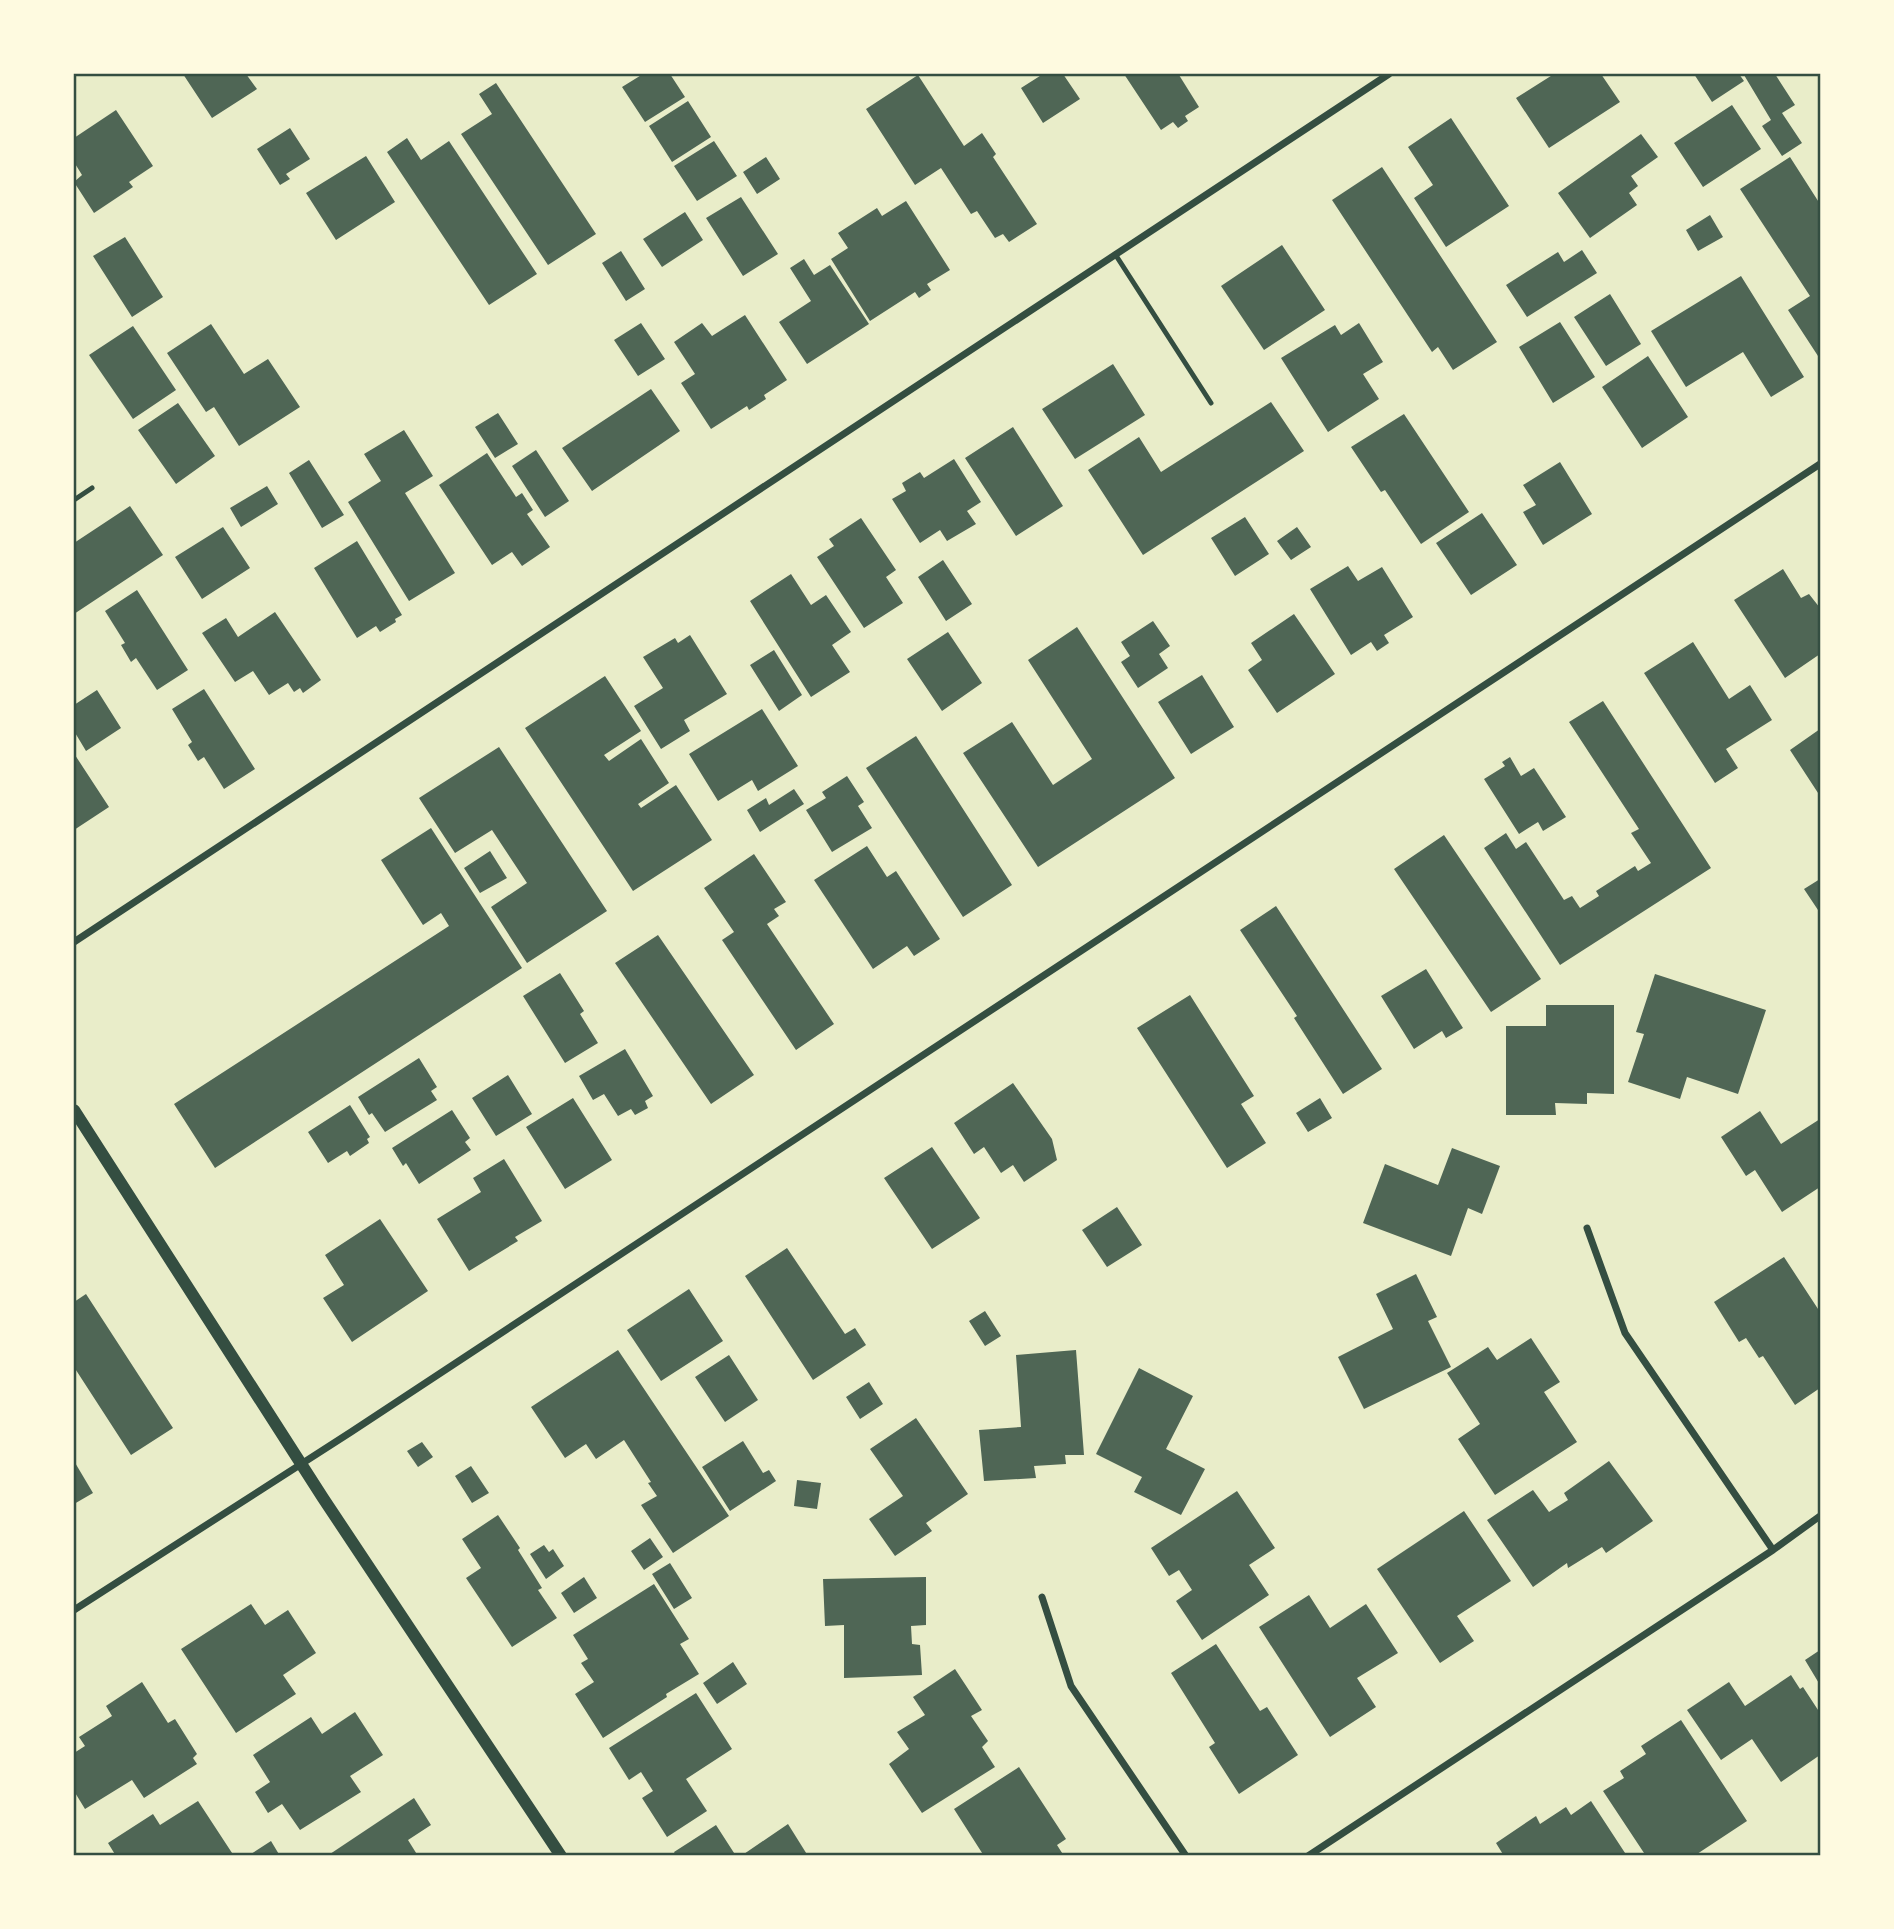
<svg xmlns="http://www.w3.org/2000/svg" width="1894" height="1929" font-family="Raleway,sans-serif">
	<style>
		.building { fill: #4f6655 }
		.lines { fill: none; stroke-linecap: round; stroke-linejoin: round }
		.service { stroke: #344e41; stroke-width: 5 }
		.minor { stroke: #344e41; stroke-width: 7 }
		.tertiary { stroke: #344e41; stroke-width: 12 }
		.neatline { fill: none; stroke: #344e41; stroke-width: 2.5 }
	</style>
	<rect width="100%" height="100%" fill="#e9edc9"/>
	<!-- building -->
	<path class="building" d="M183 74H246L257 89 212 118Z
		M643 74H670L685 97 645 122 622 87Z
		M1043 74H1063L1080 99 1043 123 1021 88Z
		M1124 74H1181L1179 75 1199 107 1185 116 1188 121 1178 128 1173 122 1161 130Z
		M1554 74H1601L1620 102 1549 148 1516 98Z
		M1694 74H1739L1744 81 1712 102Z
		M1746 74H1775L1795 105 1782 113 1802 143 1782 156 1762 126 1771 120 1744 75Z
		M918 75 964 146 982 133 996 154 993 157 1037 224 1009 242 1003 234 995 238 977 211 971 214 941 168 915 185 866 109Z
		M496 83 596 234 548 265 461 134 492 114 479 94Z
		M688 101 711 137 672 162 649 126Z
		M1732 105 1761 149 1703 187 1674 143Z
		M116 110 153 166 129 182 133 187 94 213 74 182 82 175 74 162V138Z
		M1451 118 1509 206 1446 247 1414 198 1433 185 1408 147Z
		M290 128 310 159 286 174 290 179 280 185 257 149Z
		M1641 134 1658 157 1631 176 1638 186 1629 193 1637 205 1590 238 1558 193Z
		M407 138 421 160 449 141 537 274 489 305 387 152Z
		M714 141 737 176 697 201 674 166Z
		M366 156 395 202 336 240 306 193Z
		M766 157 780 179 757 194 743 172Z
		M1790 157 1820 204V355L1818 356 1788 310 1810 296 1740 189Z
		M1382 167 1497 342 1453 370 1438 347 1432 352 1332 200Z
		M741 197 778 254 743 276 706 218Z
		M906 201 950 270 927 284 931 290 919 298 915 292 870 321 831 259 848 248 838 233 877 208 882 216Z
		M685 212 703 240 662 267 643 239Z
		M1710 215 1723 237 1698 251 1686 230Z
		M125 237 163 297 132 317 93 256Z
		M1282 245 1325 310 1264 350 1221 286Z
		M1582 250 1597 273 1527 317 1506 285 1558 252 1564 262Z
		M621 251 645 289 626 301 602 263Z
		M804 259 814 275 830 265 869 324 807 364 779 322 811 301 790 268Z
		M1741 276 1804 377 1771 397 1743 352 1686 387 1651 331Z
		M1610 294 1641 344 1606 366 1574 317Z
		M745 315 787 380 764 395 766 399 749 410 747 406 711 429 681 383 695 374 674 342 702 323 712 336Z
		M1560 322 1595 377 1553 403 1519 347Z
		M641 323 665 359 638 376 614 340Z
		M1359 323 1383 362 1363 374 1379 399 1328 432 1281 358 1335 325 1341 335Z
		M211 324 244 374 268 359 300 407 239 446 214 407 206 412 167 353Z
		M133 326 176 390 133 419 89 355Z
		M1648 356 1688 417 1642 448 1602 387Z
		M1113 364 1145 415 1075 459 1042 409Z
		M651 389 680 431 592 491 562 448Z
		M1271 402 1304 451 1143 555 1088 470 1139 437 1161 472Z
		M178 403 215 456 176 484 138 430Z
		M498 413 518 444 495 458 475 427Z
		M1404 414 1469 512 1421 544 1385 490 1381 492 1351 447Z
		M1013 427 1063 506 1016 536 965 458Z
		M404 430 433 476 405 493 455 573 409 601 348 502 381 481 364 454Z
		M536 450 569 501 545 517 512 466Z
		M487 453 516 497 522 493 533 510 527 514 550 547 522 566 512 552 492 565 439 485Z
		M954 459 981 502 967 511 976 524 947 541 940 530 920 543 892 499 906 491 902 483 920 472 924 478Z
		M309 460 344 515 322 528 289 473Z
		M1560 462 1592 514 1543 545 1523 512 1536 505 1523 485Z
		M267 486 278 504 241 527 230 508Z
		M130 506 163 555 74 614V543Z
		M1482 513 1517 565 1471 595 1436 543Z
		M1245 517 1269 554 1235 576 1211 538Z
		M861 518 896 570 886 577 903 603 864 628 817 557 834 546 829 539Z
		M223 527 250 568 202 599 175 557Z
		M1297 527 1311 547 1291 560 1277 541Z
		M357 541 402 615 395 619 396 622 380 632 376 626 357 638 314 568Z
		M943 560 972 604 946 621 918 577Z
		M1348 566 1358 581 1382 567 1413 617 1384 635 1389 643 1377 651 1371 642 1351 655 1310 589Z
		M1783 569 1801 598 1809 594 1820 608V654L1785 678 1734 600Z
		M791 574 811 605 826 595 851 632 832 645 850 672 811 697 750 601Z
		M137 590 188 670 157 690 136 658 131 662 121 645 125 643 105 611Z
		M275 612 321 680 303 693 300 688 294 692 288 683 269 695 253 671 235 682 202 633 226 618 238 637Z
		M1294 614 1335 674 1277 713 1248 670 1262 660 1251 643Z
		M1153 621 1170 646 1159 654 1168 668 1138 688 1121 662 1130 656 1121 642Z
		M1077 627 1175 778 1038 867 963 753 1012 722 1053 785 1092 759 1028 660Z
		M948 632 982 683 942 711 907 659Z
		M690 635 727 694 684 720 690 731 661 749 634 706 663 688 643 657 675 638 678 643Z
		M1693 642 1729 699 1750 685 1772 720 1726 749 1738 768 1715 783 1644 673Z
		M774 650 802 695 779 711 750 665Z
		M1202 675 1234 727 1191 754 1158 702Z
		M605 676 641 731 604 755 609 761 641 739 669 783 638 804 641 808 676 785 712 840 633 891 525 728Z
		M204 689 255 769 224 789 204 757 198 761 188 745 192 742 172 709Z
		M97 690 121 728 86 751 74 731V705Z
		M1603 701 1711 868 1560 965 1484 848 1506 833 1516 849 1526 842 1564 900 1572 896 1580 908 1599 896 1596 891 1635 866 1638 871 1651 863 1631 833 1639 829 1569 722Z
		M762 709 798 766 758 791 752 780 718 801 689 754Z
		M1820 729V796L1790 750Z
		M916 736 1012 885 963 917 866 768Z
		M499 747 607 911 527 963 491 907 527 883 492 830 455 853 419 798Z
		M75 755 109 807 74 830V756Z
		M1510 757 1521 776 1534 768 1566 817 1543 831 1538 822 1519 834 1484 779 1505 766 1502 762Z
		M847 776 864 802 858 806 872 828 832 852 806 810 826 798 822 792Z
		M794 789 804 804 760 832 747 810 766 798 769 805Z
		M431 828 522 968 215 1168 174 1104 449 926 441 913 423 925 381 860Z
		M1444 835 1541 979 1491 1012 1394 869Z
		M867 846 887 877 896 871 940 939 914 956 907 946 873 969 814 880Z
		M490 851 507 878 480 893 464 868Z
		M754 854 786 902 774 909 779 916 767 924 834 1024 796 1050 722 940 734 932 704 888Z
		M1820 879V913L1804 889Z
		M1276 906 1382 1069 1343 1094 1294 1018 1297 1016 1240 930Z
		M658 935 754 1075 711 1104 615 963Z
		M1426 969 1463 1028 1446 1038 1442 1031 1414 1049 1381 996Z
		M560 973 584 1011 580 1014 598 1043 565 1063 523 996Z
		M1655 974 1766 1010 1738 1094 1687 1077 1680 1099 1628 1082 1644 1034 1636 1032Z
		M1190 995 1254 1096 1241 1104 1266 1143 1227 1168 1137 1028Z
		M1546 1005H1614V1094L1587 1093V1104L1555 1103 1556 1115H1506V1026H1546Z
		M625 1049 653 1096 645 1101 648 1108 635 1115 631 1109 618 1116 604 1094 593 1100 579 1076Z
		M419 1058 437 1087 431 1091 437 1100 385 1132 372 1113 369 1115 358 1097Z
		M508 1075 532 1114 496 1136 472 1098Z
		M1013 1083 1052 1139 1057 1160 1024 1182 1013 1165 1001 1173 984 1147 974 1154 954 1123Z
		M573 1098 612 1160 565 1189 526 1127Z
		M1320 1098 1332 1118 1308 1132 1296 1113Z
		M350 1105 370 1137 367 1139 369 1143 350 1156 347 1151 328 1163 308 1132Z
		M452 1110 470 1138 465 1142 471 1150 419 1184 406 1163 403 1166 392 1148Z
		M1760 1111 1781 1144 1820 1119V1187L1782 1212 1755 1170 1746 1176 1721 1137Z
		M932 1147 980 1218 932 1249 884 1178Z
		M1452 1148 1500 1166 1482 1214 1468 1208 1451 1256 1363 1223 1385 1164 1438 1185Z
		M504 1159 542 1221 515 1237 518 1241 469 1271 437 1219 481 1192 473 1178Z
		M1117 1207 1142 1245 1107 1267 1082 1230Z
		M380 1219 428 1291 352 1342 323 1298 344 1285 325 1255Z
		M787 1248 845 1334 855 1328 866 1345 813 1380 745 1276Z
		M1784 1257 1820 1312V1388L1795 1405 1763 1356 1759 1358 1746 1338 1739 1342 1714 1302Z
		M1416 1274 1437 1317 1428 1321 1451 1367 1364 1409 1338 1357 1393 1329 1376 1294Z
		M689 1289 723 1341 661 1381 627 1330Z
		M86 1294 173 1428 131 1455 74 1367V1302Z
		M985 1311 1001 1336 985 1346 969 1321Z
		M1531 1338 1560 1382 1544 1392 1577 1442 1495 1495 1458 1439 1480 1424 1447 1373 1488 1347 1497 1360Z
		M618 1350 729 1516 673 1553 641 1505 657 1496 648 1483 651 1482 624 1440 596 1459 586 1444 565 1458 531 1407Z
		M1076 1350 1084 1455H1065L1066 1464 1034 1466 1036 1478 984 1481 979 1430 1021 1427 1016 1355Z
		M729 1355 758 1400 725 1422 695 1377Z
		M1139 1368 1193 1396 1166 1449 1205 1469 1181 1515 1134 1492 1142 1477 1096 1454Z
		M869 1382 883 1404 860 1419 846 1397Z
		M916 1418 968 1494 926 1523 932 1531 895 1556 869 1519 903 1496 870 1449Z
		M743 1441 763 1473 769 1470 776 1481 730 1511 702 1467Z
		M422 1442 433 1457 418 1467 407 1451Z
		M74 1461 93 1493 74 1504Z
		M1609 1461 1653 1521 1606 1553 1602 1547 1568 1568 1567 1563 1533 1587 1487 1520 1533 1490 1549 1512 1568 1500 1564 1493Z
		M471 1466 489 1493 472 1503 455 1476Z
		M797 1480 821 1483 817 1509 794 1506Z
		M1237 1491 1275 1548 1249 1565 1269 1595 1202 1640 1176 1601 1192 1590 1179 1570 1169 1576 1151 1548Z
		M1464 1511 1511 1581 1457 1616 1474 1641 1440 1663 1377 1569Z
		M498 1515 520 1548 518 1550 542 1588 538 1590 557 1618 512 1647 466 1578 481 1568 462 1539Z
		M650 1538 663 1557 644 1570 631 1551Z
		M544 1545 549 1552 553 1549 564 1566 546 1579 530 1554Z
		M670 1563 692 1598 674 1609 652 1574Z
		M584 1577 597 1598 574 1613 561 1593Z
		M926 1577V1625L911 1626 912 1644 920 1645 922 1675 844 1678V1625L825 1626 823 1579Z
		M654 1584 689 1639 680 1644 699 1674 666 1694 667 1697 603 1738 575 1694 594 1682 581 1663 588 1659 573 1635Z
		M1309 1595 1330 1628 1366 1604 1398 1653 1357 1678 1376 1707 1330 1737 1259 1627Z
		M251 1604 265 1625 288 1610 316 1653 283 1675 296 1694 236 1733 181 1649Z
		M1216 1644 1260 1711 1267 1707 1298 1755 1239 1794 1209 1747 1215 1743 1171 1673Z
		M1820 1650V1685L1805 1660Z
		M733 1662 747 1684 717 1704 703 1683Z
		M955 1669 982 1710 971 1716 988 1741 982 1747 995 1767 922 1813 889 1764 909 1749 897 1732 925 1715 913 1697Z
		M1791 1675 1800 1689 1803 1687 1820 1713V1755L1781 1782 1752 1739 1721 1760 1687 1710 1729 1682 1745 1706Z
		M142 1682 168 1723 175 1719 197 1754 193 1758 197 1764 144 1798 132 1780 85 1809 74 1791V1753L85 1746 79 1737 112 1716 106 1706Z
		M696 1693 732 1749 686 1779 707 1811 667 1837 642 1798 653 1791 641 1772 629 1780 609 1748Z
		M355 1712 383 1755 350 1776 361 1792 300 1830 282 1804 268 1813 255 1792 270 1782 253 1755 311 1717 322 1734Z
		M1681 1720 1747 1821 1694 1856H1671L1669 1853 1666 1856H1646L1603 1791 1624 1778 1620 1771 1646 1754 1641 1746Z
		M1019 1767 1066 1839 1057 1845 1064 1856H984L954 1809Z
		M414 1798 431 1825 408 1840 418 1856H327Z
		M198 1801 234 1856H116L108 1843 153 1814 160 1825Z
		M1591 1801 1627 1856H1504L1496 1843 1536 1816 1540 1824 1566 1807 1571 1815Z
		M788 1824 808 1856H741Z
		M716 1825 736 1856H676L674 1852Z
		M271 1841 280 1856H248Z"/>
	<g class="lines">
		<!-- service -->
		<path class="service" d="M1115 254 1211 403
			M74 500 92 488"/>
		<!-- minor -->
		<path class="minor" d="M74 942 1389 74
			M1587 1228 1625 1333 1773 1550
			M1042 1597 1071 1686 1186 1856
			M74 1610 351 1432 1820 464
			M1308 1856 1773 1550 1820 1516"/>
		<!-- tertiary -->
		<path class="tertiary" d="M74 1110 323 1498 561 1856"/>
	</g>
	<!-- border -->
	<rect width="1894" height="1929" fill="none" stroke="#fefae0" stroke-width="150"/>
	<rect x="75" y="75" width="1744" height="1779" class="neatline"/>
</svg>
